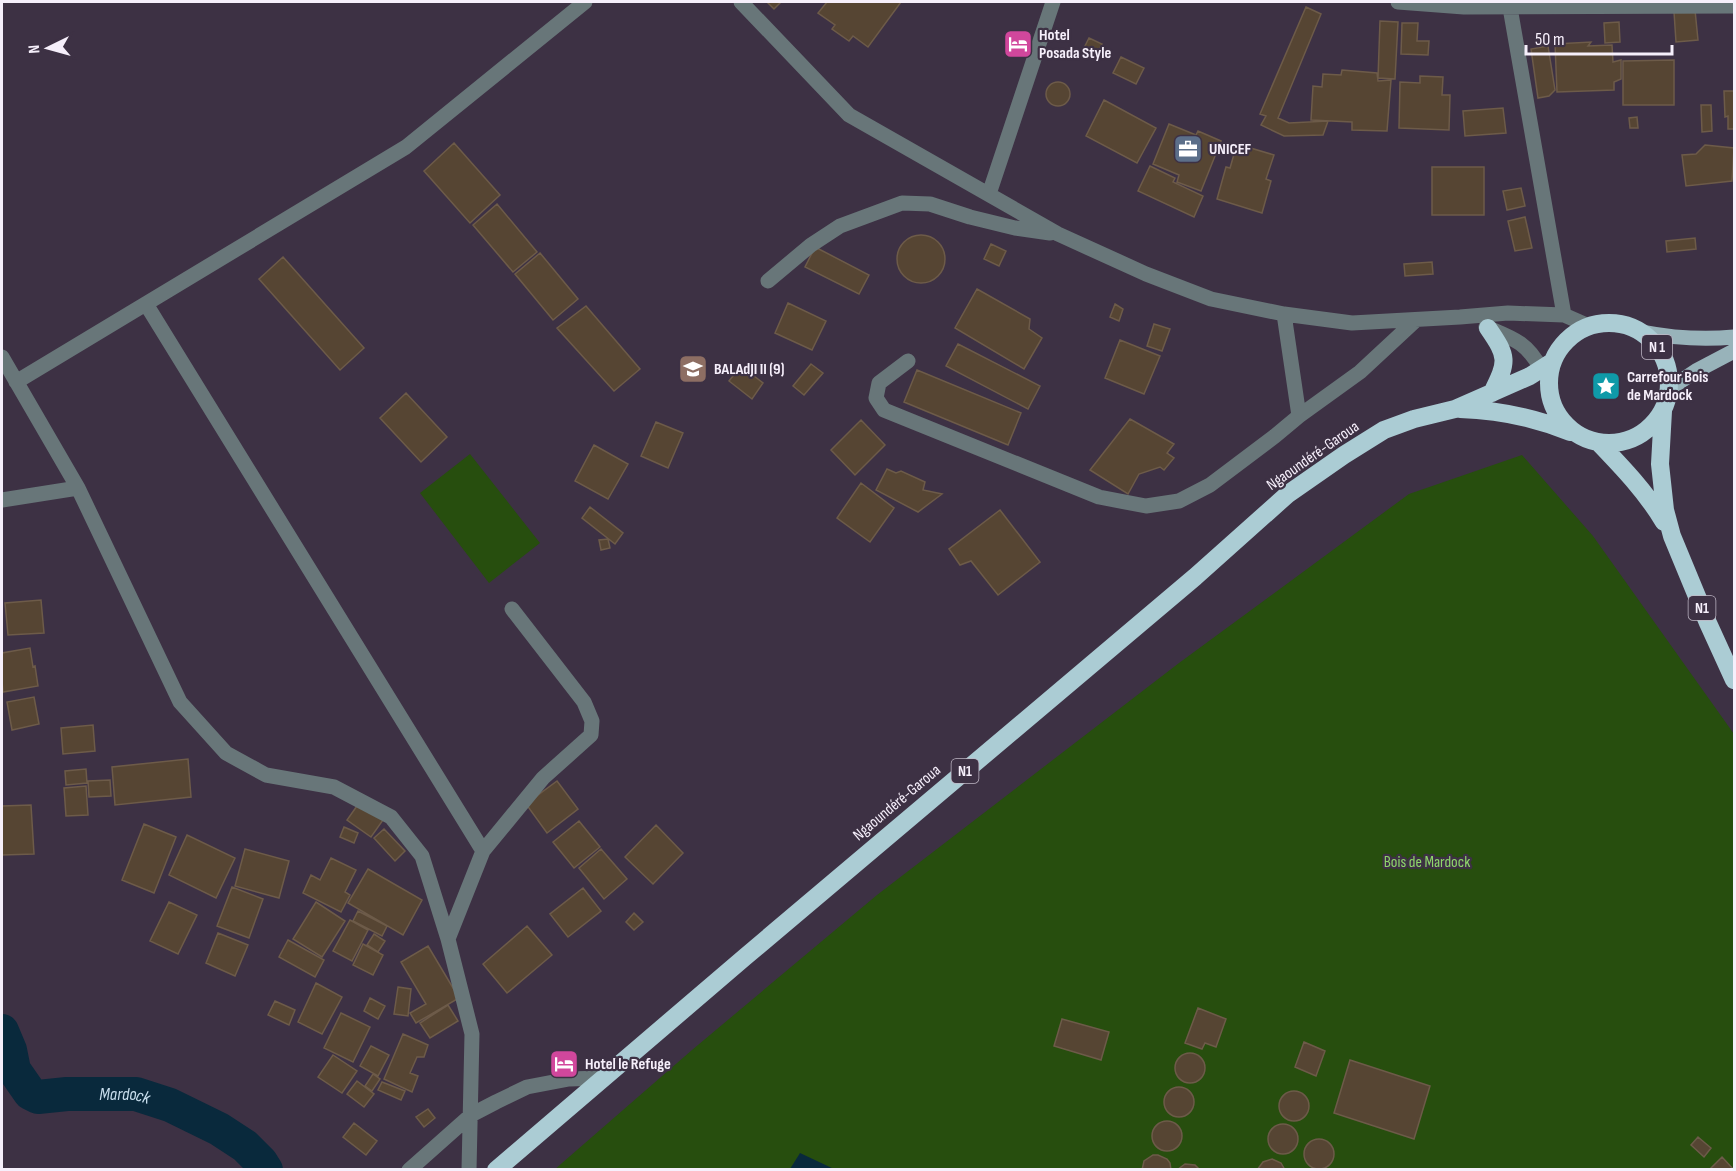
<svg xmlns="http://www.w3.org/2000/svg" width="1736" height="1171" font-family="'Sofia Sans Condensed',sans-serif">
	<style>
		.green { fill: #274e0e }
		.water { fill: #09293c }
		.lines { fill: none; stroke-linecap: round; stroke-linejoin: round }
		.river { stroke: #09293c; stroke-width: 34 }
		.building { fill: #564533; stroke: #6d5b49; stroke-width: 1.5 }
		.minor { stroke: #687679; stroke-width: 15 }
		.major { stroke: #98b3ba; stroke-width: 15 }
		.highway { stroke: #abccd4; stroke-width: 18 }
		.labels { text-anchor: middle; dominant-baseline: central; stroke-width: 4.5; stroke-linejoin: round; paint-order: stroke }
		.shield { fill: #3d3144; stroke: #beb6c4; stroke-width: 1.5 }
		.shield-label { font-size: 15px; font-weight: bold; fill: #f6effb }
		.poi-label { font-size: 16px; font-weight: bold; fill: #f6effb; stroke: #3d3144; text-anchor: start }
		.street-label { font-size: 16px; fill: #f6effb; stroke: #3d3144 }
		.park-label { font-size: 16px; fill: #8fd76b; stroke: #3d3144 }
		.water-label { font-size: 18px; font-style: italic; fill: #c8deed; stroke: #3d3144 }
	</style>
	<rect width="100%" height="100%" fill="#3d3144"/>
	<!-- green -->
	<path class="green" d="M470 454 540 543 489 583 420 493Z
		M1522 455 1593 536 1734 734V1169L554 1170 692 1050 877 895 1179 663 1409 494Z"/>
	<!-- water -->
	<path class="water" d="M800 1153 834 1169H790Z"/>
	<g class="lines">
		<!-- river -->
		<path class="river" id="s1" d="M2 1031 10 1050 14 1070 30 1093 38 1097 67 1094H136L170 1105 219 1129 245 1146 261 1162 266 1170"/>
	</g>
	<!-- building -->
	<path class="building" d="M767 2H781L774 9Z
		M827 2H901L868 47 853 36 849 41 832 29 835 25 818 13Z
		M1306 7 1321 14 1278 118 1289 123 1328 121 1323 135 1284 136 1261 125 1266 116 1260 114Z
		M1695 10 1698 40 1676 42 1674 12Z
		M1380 21 1398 22 1395 79 1378 78Z
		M1619 22 1620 42 1605 43 1604 23Z
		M1402 23H1418L1417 41H1429L1428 55 1401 54Z
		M1089 38 1102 44 1095 57 1083 50Z
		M1591 42 1588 46 1612 45 1613 62 1621 60V79L1614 82V90L1557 92 1555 44Z
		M1548 46 1555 90 1549 96 1538 98 1531 49Z
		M1121 57 1144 68 1136 84 1113 73Z
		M1674 60V105H1623V61Z
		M1734 69V129H1728V116L1725 117 1724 91H1734Z
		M1342 70 1377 73 1378 81 1391 80 1387 131 1352 130V122L1311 120 1313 86 1322 87 1323 74 1341 75Z
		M1420 76 1443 77 1442 95H1450L1449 130 1399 128 1400 82 1420 83Z
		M1046 94a12 12 0 1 1 24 0a12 12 0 1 1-24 0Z
		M1104 100 1156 128 1137 163 1086 136Z
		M1701 105H1711L1712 131 1702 132Z
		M1503 108 1506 133 1465 136 1463 111Z
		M1637 117 1638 128H1630L1629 118Z
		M1169 124 1196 135 1198 131 1221 141 1201 191 1177 182 1179 175 1153 164Z
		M454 143 500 195 470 223 424 171Z
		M1237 144 1274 155 1266 179 1271 181 1262 213 1217 199 1226 167 1230 168Z
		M1705 145 1734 148 1732 181 1686 186 1682 155 1696 154Z
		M1150 166 1175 178 1173 182 1203 196 1194 217 1138 191Z
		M1432 167H1484V215H1432Z
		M1521 188 1525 206 1507 210 1503 191Z
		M497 204 537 252 513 272 473 225Z
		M1525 217 1532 248 1515 251 1508 221Z
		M897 259a24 24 0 1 1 48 0a24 24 0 1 1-48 0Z
		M1695 238 1696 249 1667 252 1666 241Z
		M991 244 1006 251 999 266 984 259Z
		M815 247 869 275 859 294 805 267Z
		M540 253 578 299 553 320 515 274Z
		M283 257 364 348 340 370 259 279Z
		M1432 262 1433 274 1405 276 1404 264Z
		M977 289 1030 319 1029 329 1042 338 1024 369 955 328Z
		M788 303 826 321 812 350 775 333Z
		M1115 304 1123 309 1119 321 1110 317Z
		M586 306 640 369 614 391 557 328Z
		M1154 324 1170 329 1162 351 1147 346Z
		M1120 340 1160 356 1144 394 1105 378Z
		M958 344 1040 386 1028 409 946 366Z
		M811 364 823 373 804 395 793 386Z
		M741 366 763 383 752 399 729 381Z
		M917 370 1021 413 1008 445 904 402Z
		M406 393 447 437 421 462 380 418Z
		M1130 419 1174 444 1167 453 1174 458 1164 470 1160 467 1139 474 1128 494 1090 470Z
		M861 420 885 445 855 475 831 450Z
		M656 422 683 433 668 468 641 456Z
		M594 445 628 464 608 499 575 481Z
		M887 469 896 473 901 471 925 482 923 490 942 494 918 512 876 490Z
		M861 483 894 508 870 542 837 518Z
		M590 507 623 533 615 544 582 518Z
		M1000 510 1040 562 998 595 971 561 960 565 949 549Z
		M608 539 610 548 601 550 599 540Z
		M41 600 44 633 8 635 5 603Z
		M30 648 33 667 35 666 38 686 3 692 2 681V653Z
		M34 697 39 724 12 730 7 702Z
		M93 725 95 751 63 754 61 728Z
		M188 759 191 797 115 805 112 767Z
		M86 769 87 783 66 785 65 771Z
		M110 780 111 796 89 797 88 781Z
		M557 781 578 809 547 833 526 804Z
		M86 786 88 815 66 816 64 788Z
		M359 803 383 820 371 837 347 820Z
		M31 805 34 854 2 855V806Z
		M579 821 600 847 574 868 553 842Z
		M144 824 176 837 154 893 122 880Z
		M656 825 683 853 653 884 625 857Z
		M344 827 358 833 354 843 340 837Z
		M384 829 405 851 395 861 374 838Z
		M187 835 235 858 216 898 169 875Z
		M245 849 289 861 279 898 235 886Z
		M601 849 627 879 604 899 579 868Z
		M331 858 356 870 345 892 350 895 341 912 303 893 311 875 320 880Z
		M368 869 422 900 403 935 348 903Z
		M232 887 263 899 249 938 217 926Z
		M583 888 601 911 568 937 550 914Z
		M169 902 197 915 178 954 150 941Z
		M316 902 345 921 322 957 293 939Z
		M358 911 387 926 382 936 353 921Z
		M634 913 643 922 634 930 626 922Z
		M350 920 368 930 352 961 333 951Z
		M527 926 552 955 507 993 483 964Z
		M218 933 248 945 235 976 206 963Z
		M374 934 385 941 378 952 367 945Z
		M288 940 324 960 315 977 279 957Z
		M363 944 383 955 373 975 353 965Z
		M428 946 459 998 416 1023 410 1013 426 1004 401 962Z
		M316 983 342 997 322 1034 298 1022Z
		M398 987 411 989 408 1016 394 1014Z
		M370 998 385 1006 378 1019 364 1011Z
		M275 1001 295 1010 289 1025 268 1015Z
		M448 1005 458 1021 430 1038 420 1023Z
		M1198 1008 1226 1019 1216 1047 1205 1043 1202 1049 1185 1043Z
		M341 1013 370 1027 353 1062 324 1048Z
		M1062 1019 1109 1032 1101 1060 1054 1046Z
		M403 1034 428 1045 424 1057H417L410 1073 418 1076 412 1092 384 1079Z
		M1304 1042 1325 1051 1316 1076 1295 1067Z
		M371 1046 389 1055 378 1076 360 1066Z
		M1175 1068a15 15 0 1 1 30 0a15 15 0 1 1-30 0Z
		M333 1055 357 1071 342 1093 318 1077Z
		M1350 1060 1430 1086 1414 1139 1334 1113Z
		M373 1074 380 1079 372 1091 365 1086Z
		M357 1081 374 1094 364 1107 347 1094Z
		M382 1082 405 1091 401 1100 378 1090Z
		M1164 1102a15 15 0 1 1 30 0a15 15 0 1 1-30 0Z
		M1279 1106a15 15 0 1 1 30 0a15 15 0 1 1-30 0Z
		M428 1109 435 1118 424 1127 416 1117Z
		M1152 1136a15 15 0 1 1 30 0a15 15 0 1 1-30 0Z
		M354 1123 377 1141 366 1155 343 1137Z
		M1268 1139a15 15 0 1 1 30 0a15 15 0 1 1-30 0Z
		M1698 1137 1711 1148 1704 1157 1691 1145Z
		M1304 1154a15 15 0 1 1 30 0a15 15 0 1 1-30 0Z
		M1153 1155H1158L1167 1159 1170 1163 1171 1170H1142L1144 1161Z
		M1722 1157 1734 1170H1713L1711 1168Z
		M1272 1159 1281 1163 1285 1170H1257L1263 1162Z
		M1185 1164 1195 1165 1200 1170H1177Z"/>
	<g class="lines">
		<!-- minor -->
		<path class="minor" d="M741 2 849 115 1058 234 1146 274 1211 299 1284 314 1352 323 1460 317 1508 313 1564 315 1589 326
			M1398 2 1464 7 1734 6
			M1509 2 1564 315
			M989 194 1053 2
			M768 281 811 245 840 226 902 203 930 204 970 217 1015 228 1050 233
			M146 304 483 851
			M1284 314 1299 416
			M1486 327C1512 338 1527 342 1541 369
			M2 357 78 488 180 702 226 753 266 775 334 787 391 817 422 856 448 939 472 1034 469 1170
			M908 361 879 383 876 398 884 410 1099 497 1146 506 1179 501 1210 485 1275 436 1299 416 1360 372 1416 320
			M16 382 406 147 585 2
			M2 500 78 488
			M448 939 483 851 543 778 591 735 592 721 584 702 512 609
			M409 1170 471 1115 496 1102 527 1087 569 1079 603 1078"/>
		<!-- major -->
		<path class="major" d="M1642 332C1673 338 1703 340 1734 337
			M1669 389 1696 371 1734 351"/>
		<!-- highway -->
		<path class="highway" d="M1549 383a60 60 0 1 1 120 0a60 60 0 1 1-120 0Z
			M1488 328C1508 357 1508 361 1492 393
			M1460 409C1499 410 1533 417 1570 432
			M1663 411 1660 464 1665 510 1672 536 1708 623 1734 680
			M1599 443C1623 468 1646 492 1664 522
			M496 1170 745 957 1195 577 1288 494 1344 455 1384 430 1414 419 1455 409 1530 376 1552 362"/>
	</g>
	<!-- icons -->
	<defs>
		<g id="hotel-square" transform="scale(1.5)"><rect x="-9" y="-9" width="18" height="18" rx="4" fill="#d1479c" stroke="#3d3144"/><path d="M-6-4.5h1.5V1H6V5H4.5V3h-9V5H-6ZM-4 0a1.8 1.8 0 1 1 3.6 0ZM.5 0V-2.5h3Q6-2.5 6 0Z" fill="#fff"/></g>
		<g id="office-square" transform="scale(1.5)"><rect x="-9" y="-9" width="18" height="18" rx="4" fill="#5c6f8a" stroke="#3d3144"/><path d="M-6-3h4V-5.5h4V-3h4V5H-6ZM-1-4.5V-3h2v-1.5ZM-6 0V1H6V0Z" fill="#fff"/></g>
		<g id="school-square" transform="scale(1.5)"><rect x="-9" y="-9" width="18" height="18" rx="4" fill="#8d6e63" stroke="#3d3144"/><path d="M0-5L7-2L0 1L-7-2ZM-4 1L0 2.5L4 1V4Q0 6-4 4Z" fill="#fff"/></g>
		<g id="sight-square" transform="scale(1.5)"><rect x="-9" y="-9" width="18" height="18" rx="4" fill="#0f9aa8" stroke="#3d3144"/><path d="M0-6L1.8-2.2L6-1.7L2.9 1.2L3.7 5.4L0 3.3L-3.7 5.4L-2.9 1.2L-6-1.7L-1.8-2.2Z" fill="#fff"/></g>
	</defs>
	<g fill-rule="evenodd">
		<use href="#hotel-square" x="1018" y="44"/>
		<use href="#office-square" x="1188" y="149"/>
		<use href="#school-square" x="693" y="369"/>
		<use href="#sight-square" x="1606" y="386"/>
		<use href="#hotel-square" x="564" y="1064"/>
	</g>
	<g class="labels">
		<!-- shield labels -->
		<g class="shield">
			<rect x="1642" y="335" width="30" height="24" rx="4.5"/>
			<rect x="1688.5" y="596" width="27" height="24" rx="4.5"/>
			<rect x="951.5" y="759" width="27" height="24" rx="4.5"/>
		</g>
		<g class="shield-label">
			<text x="1657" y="347">N 1</text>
			<text x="1702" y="608">N1</text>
			<text x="965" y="771">N1</text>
		</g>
		<!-- poi labels -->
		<g class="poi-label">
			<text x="1039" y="35">Hotel<tspan x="1039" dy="18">Posada Style</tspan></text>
			<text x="1209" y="149">UNICEF</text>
			<text x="714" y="369">BALAdJI II (9)</text>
			<text x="1627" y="377">Carrefour Bois<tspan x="1627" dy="18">de Mardock</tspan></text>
			<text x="585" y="1064">Hotel le Refuge</text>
		</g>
		<!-- street labels -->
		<g class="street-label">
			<text transform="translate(1313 456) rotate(-35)">Ngaoundéré-Garoua</text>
			<text transform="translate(897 803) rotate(-40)">Ngaoundéré-Garoua</text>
		</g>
		<!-- park labels -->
		<g class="park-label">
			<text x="1427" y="862">Bois de Mardock</text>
		</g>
		<!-- water labels -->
		<g class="water-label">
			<text stroke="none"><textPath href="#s1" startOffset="165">Mardock</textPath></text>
		</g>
	</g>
	<!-- border -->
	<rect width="1736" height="1171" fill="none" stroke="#f6effb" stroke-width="6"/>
	<!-- north arrow -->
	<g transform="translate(48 48) rotate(265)" stroke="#3d3144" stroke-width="4.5" paint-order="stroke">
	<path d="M0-4.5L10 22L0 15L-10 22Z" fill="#f6effb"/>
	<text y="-9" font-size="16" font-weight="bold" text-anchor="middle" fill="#f6effb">N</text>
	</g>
	<!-- scale -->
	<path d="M1526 45v9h146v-9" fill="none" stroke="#f6effb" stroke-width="3"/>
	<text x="1535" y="45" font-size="18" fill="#f6effb" stroke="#3d3144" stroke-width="4.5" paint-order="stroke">50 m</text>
</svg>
